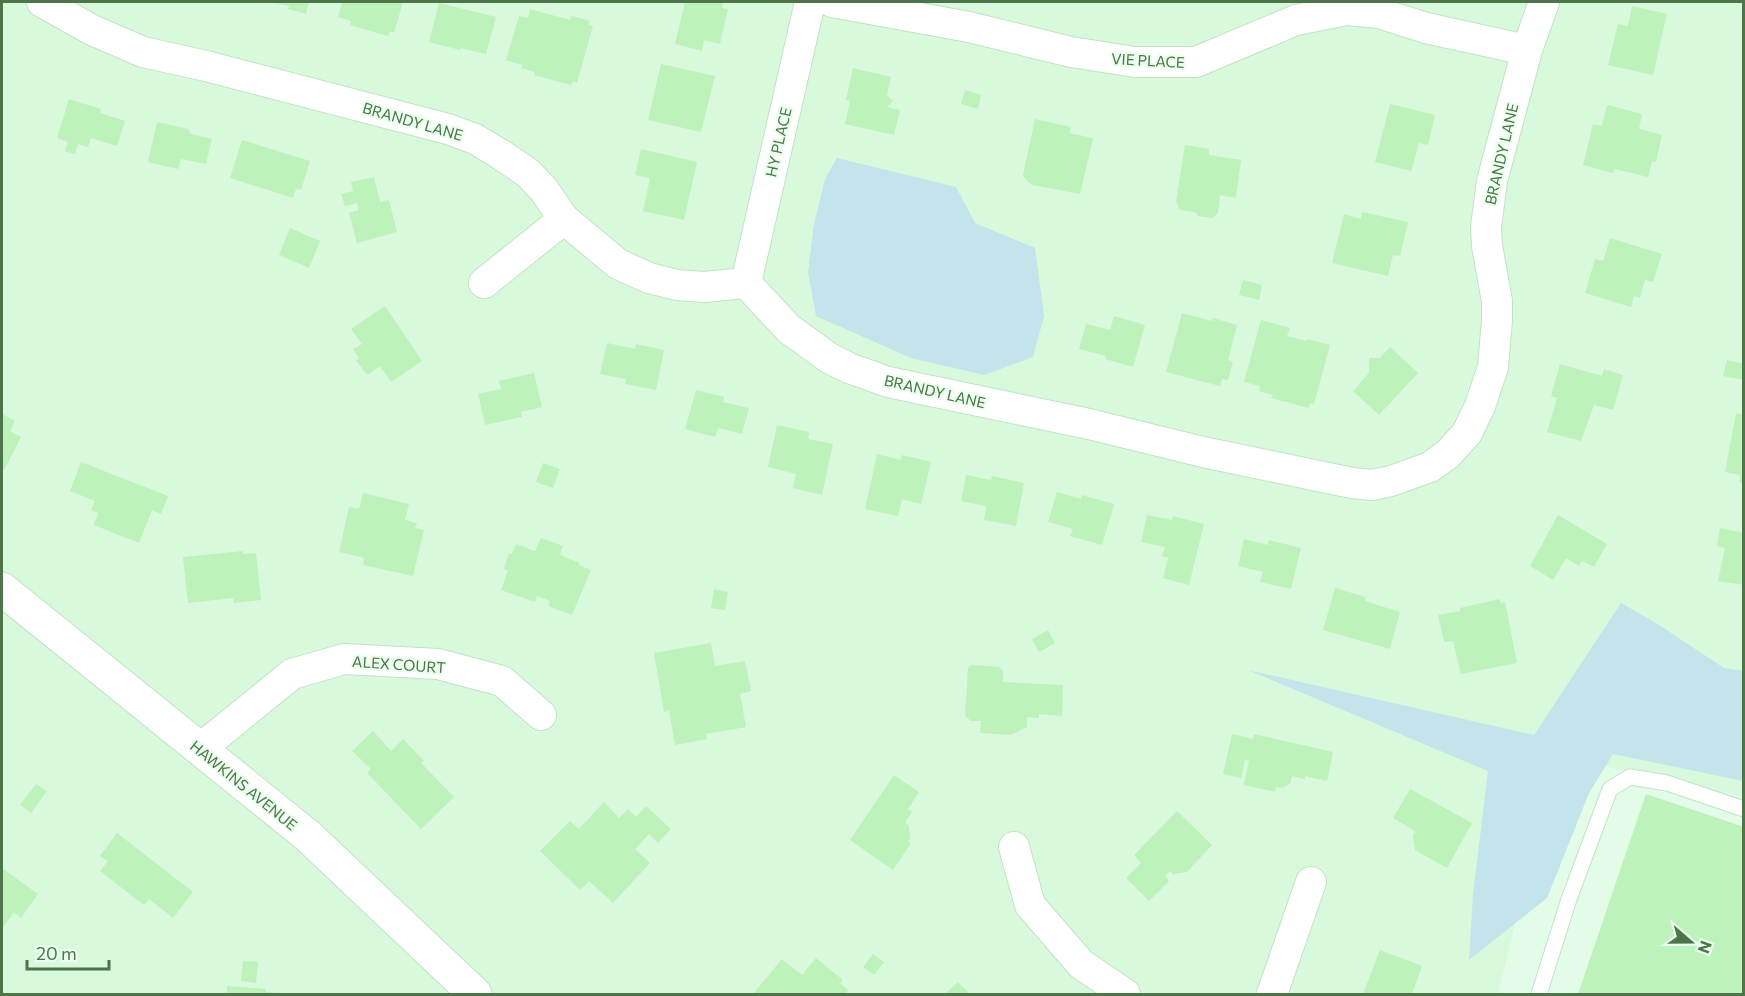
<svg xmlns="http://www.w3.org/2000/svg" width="1745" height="996" font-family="Commissioner,sans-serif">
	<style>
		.residential { fill: #d8f9dc }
		.green { fill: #c2e4ea }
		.building { fill: #bdf2bb }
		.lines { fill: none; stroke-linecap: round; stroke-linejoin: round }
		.service-casing { stroke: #c2e3c2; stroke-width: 17 }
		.minor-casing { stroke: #c2e3c2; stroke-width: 32 }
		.tertiary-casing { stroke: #c2e3c2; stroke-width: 35 }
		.service { stroke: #fff; stroke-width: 15 }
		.minor { stroke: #fff; stroke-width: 30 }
		.tertiary { stroke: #fff; stroke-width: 33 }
		.labels { text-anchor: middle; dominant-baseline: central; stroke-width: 4.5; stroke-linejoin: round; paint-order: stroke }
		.street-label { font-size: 15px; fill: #4d7549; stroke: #eaffed }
	</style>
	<rect width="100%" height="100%" fill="#e3fce8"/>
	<!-- residential -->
	<path class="residential" d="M2 2H1743V797L1556 756 1498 994H2Z"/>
	<!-- green -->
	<path class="green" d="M837 158 956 187 975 223 1035 248 1044 316 1033 357 984 375 911 358 816 316 808 272 814 224 825 179Z
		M1621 603 1656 623 1724 668 1743 671V781L1613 754 1589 793 1547 898 1469 960 1473 895 1488 771 1248 670 1534 735Z"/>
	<!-- building -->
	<path class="building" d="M272 2H309L306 14 288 9 289 6Z
		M342 2H403L394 33 390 31 388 36 350 25 351 21 338 17Z
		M685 2H723L722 8 728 9 720 44 704 40 702 51 675 44Z
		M439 3 496 17 486 54 461 48 460 50 429 42Z
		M1632 6 1667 14 1653 75 1608 65 1618 24 1628 26Z
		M530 9 570 20 571 16 590 21 588 25 593 26 577 83 573 81 571 85 534 75 535 72 521 68 522 65 506 60 519 16 528 18Z
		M661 64 715 76 701 132 648 120Z
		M853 68 891 77 887 95 893 101 887 107 900 110 894 135 845 124 850 101 846 100Z
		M965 90 981 95 978 109 961 104Z
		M69 99 101 109 100 113 125 121 117 146 91 138 88 147 78 144 75 154 65 151 68 142 57 138Z
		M1390 104 1435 115 1428 145 1419 143 1411 171 1375 162Z
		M1607 105 1642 114 1639 129 1662 135 1656 162 1652 161 1648 177 1614 169 1613 173 1583 165 1593 124 1602 126Z
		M1035 119 1071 127 1069 133 1093 138 1080 194 1033 185 1028 182 1023 175Z
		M157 122 188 129 191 134 212 139 206 164 181 159 178 169 148 162Z
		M242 140 310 161 301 190 296 189 293 198 230 178Z
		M1185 145 1209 149V155L1241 160 1236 198 1220 195 1218 213 1213 218 1198 216 1195 212 1180 210 1176 202Z
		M641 149 697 162 684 220 643 211 650 178 635 175Z
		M374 177 380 202 389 200 397 232 357 243 349 213 359 210 357 203 345 206 341 194 353 191 351 182Z
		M1362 212 1408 222 1400 256 1393 255 1388 276 1332 263 1344 214 1361 219Z
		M290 228 320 241 309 268 279 255Z
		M1610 238 1662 254 1653 282 1645 280 1640 298 1634 296 1631 307 1585 293 1595 259 1603 261Z
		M1243 280 1262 285 1259 300 1239 295Z
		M385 306 422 361 391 382 380 366 367 375 356 360 359 358 353 349 362 344 351 329Z
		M1182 313 1212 321 1213 318 1237 325 1228 360 1233 362 1228 380 1222 379 1220 386 1166 372Z
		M1114 316 1145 325 1133 367 1105 359 1106 356 1079 349 1086 324 1110 330Z
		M1261 320 1290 328 1287 336 1306 341 1307 339 1330 345 1314 404 1310 403 1309 408 1271 398 1273 395 1259 391 1260 386 1244 382Z
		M607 343 635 349 636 344 664 350 656 390 625 384 626 379 600 374Z
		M1390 347 1418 373 1379 415 1353 391 1369 373V358H1380Z
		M1727 360 1744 364V380L1723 376Z
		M1560 364 1602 376 1604 369 1623 375 1613 410 1594 405 1581 441 1547 432 1557 398 1551 396Z
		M534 373 542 407 521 412 522 417 485 425 478 394 501 389 499 381Z
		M696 390 724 397 723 402 749 408 742 434 718 428 715 437 685 429Z
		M1736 413 1744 415V483L1739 482 1740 475 1725 472Z
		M2 414 15 421 10 431 21 437 4 470 2 469Z
		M777 425 809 432 808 439 833 444 822 495 793 488 796 474 768 467Z
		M877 454 901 460 902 455 931 462 921 504 902 499 898 516 865 509Z
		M81 462 168 496 161 514 152 510 139 543 94 525 98 513 91 510 95 501 70 491Z
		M543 463 560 469 553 488 536 482Z
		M966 475 991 480 992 476 1024 483 1016 526 984 520 986 506 961 501Z
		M1057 492 1081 499 1082 495 1114 504 1102 545 1070 536 1073 529 1048 522Z
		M363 493 409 504 405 520 417 523 415 528 424 530 413 576 363 565 364 558 339 552 349 507 359 509Z
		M1147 515 1172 520 1173 516 1204 524 1189 585 1163 578 1168 558 1162 556 1165 547 1141 542Z
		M1558 515 1607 544 1594 567 1582 561 1579 566 1566 558 1553 580 1530 566Z
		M1720 528 1744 533V585L1718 581 1725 548 1717 546Z
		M541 538 563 546 560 555 580 563 579 565 591 570 572 615 548 606 550 601 537 596 535 602 501 590 508 571 504 569 509 553 512 554 516 544 535 551Z
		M1244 539 1268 545 1269 540 1301 548 1291 589 1260 582 1263 572 1238 566Z
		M243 551V554L256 553 261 600 234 603 233 598 188 603 183 557Z
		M1335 588 1366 597 1365 601 1400 612 1390 649 1323 630Z
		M714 589 728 592 725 610 711 608Z
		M1500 599 1501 603 1505 602 1517 663 1461 674 1453 641 1444 642 1438 615 1460 611V608Z
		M1048 630 1055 643 1039 652 1032 639Z
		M711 643 715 666 745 661 751 691 740 694 746 727 706 734 707 739 675 745 669 710 664 712 654 653Z
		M971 665 999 667 1003 671V682L1063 685 1062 716 1039 714V718L1027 717V727L1011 735 980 733 981 721H971L965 716 968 668Z
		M373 731 391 751 403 739 424 761 421 763 454 797 421 829 367 773 371 769 352 751Z
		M1232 734 1253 739 1254 734 1333 752 1327 781 1305 776V779L1292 776 1290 784 1282 788 1276 787 1275 792 1244 785 1249 761 1245 760 1241 778 1223 774Z
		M894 775 919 792 908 809 912 812 905 822 909 826 910 839 908 841 911 843 893 870 850 840Z
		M36 784 47 791 31 813 20 805Z
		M1410 789 1472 823 1447 868 1415 850 1413 836 1415 831 1393 818Z
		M1646 794 1744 827V994H1578Z
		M604 802 619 818 628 809 636 817 646 806 671 829 658 843 649 834 635 849 650 863 613 903 589 881 580 890 540 851 570 821 579 829Z
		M1177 811 1212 845 1187 872 1173 874 1170 871 1165 876 1169 881 1149 901 1126 878 1141 863 1134 855Z
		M117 833 193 892 173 918 149 899 144 905 100 871 108 861 100 856Z
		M2 868 38 894 21 918 14 912 2 929Z
		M1380 950 1422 966 1412 994H1363Z
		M873 954 884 962 874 975 863 967Z
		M816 958 843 980 840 983 848 990 845 994H753L782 959 802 975Z
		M243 961 258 962 256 983 241 981Z
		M958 982 970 994H945Z
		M227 986 266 989V992L277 993 276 994H227Z"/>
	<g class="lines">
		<!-- service casing -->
		<g class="service-casing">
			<path id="service" d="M1539 994 1569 899 1610 789 1630 777 1667 783 1744 809"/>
		</g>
		<!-- minor casing -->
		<g class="minor-casing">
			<path id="minor" d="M42 2 92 30 143 52 206 66 448 129 475 139 500 154 528 173 544 190 564 219 618 264 649 278 677 285 704 287 746 283
				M832 2 969 27 1071 52 1135 62H1196L1296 20 1347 10 1379 13 1426 28 1527 50
				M484 283 564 219
				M746 283 789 329 829 358 849 368 888 382 1089 424 1203 452 1352 483 1372 485 1391 481 1430 467 1448 454 1467 433 1480 406 1493 367 1497 320V301L1487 246 1486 227 1492 181 1527 50 1544 2
				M746 283 810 2
				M200 749 292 674 344 659 438 664 502 681 541 715
				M1014 847 1030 905 1081 964 1125 994
				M1272 994 1311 882"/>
		</g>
		<!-- tertiary casing -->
		<g class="tertiary-casing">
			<path id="tertiary" d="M2 589 308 836 475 994"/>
		</g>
		<!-- service -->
		<use href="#service" class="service"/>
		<!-- minor -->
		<use href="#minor" class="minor"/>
		<!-- tertiary -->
		<use href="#tertiary" class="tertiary"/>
	</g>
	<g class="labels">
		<!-- street labels -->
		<g class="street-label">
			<text transform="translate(1148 60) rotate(3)">VIE PLACE</text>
			<text transform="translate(413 121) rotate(16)">BRANDY LANE</text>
			<text transform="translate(778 142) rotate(-77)">HY PLACE</text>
			<text transform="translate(1501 154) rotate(-77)">BRANDY LANE</text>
			<text transform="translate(935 391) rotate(13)">BRANDY LANE</text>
			<text transform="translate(399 664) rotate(4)">ALEX COURT</text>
			<text transform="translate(244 785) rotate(39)">HAWKINS AVENUE</text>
		</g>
	</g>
	<!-- border -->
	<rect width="1745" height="996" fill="none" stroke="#4d7549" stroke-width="6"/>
	<!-- north arrow -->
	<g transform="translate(1691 942) rotate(110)" stroke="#eaffed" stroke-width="4.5" paint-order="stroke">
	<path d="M0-4.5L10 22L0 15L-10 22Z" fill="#4d7549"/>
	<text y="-9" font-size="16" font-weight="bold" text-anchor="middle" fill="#4d7549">N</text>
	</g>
	<!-- scale -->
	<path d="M27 960v9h82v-9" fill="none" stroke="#4d7549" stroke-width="3"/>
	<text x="36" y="960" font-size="18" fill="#4d7549" stroke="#eaffed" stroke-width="4.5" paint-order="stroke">20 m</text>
</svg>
